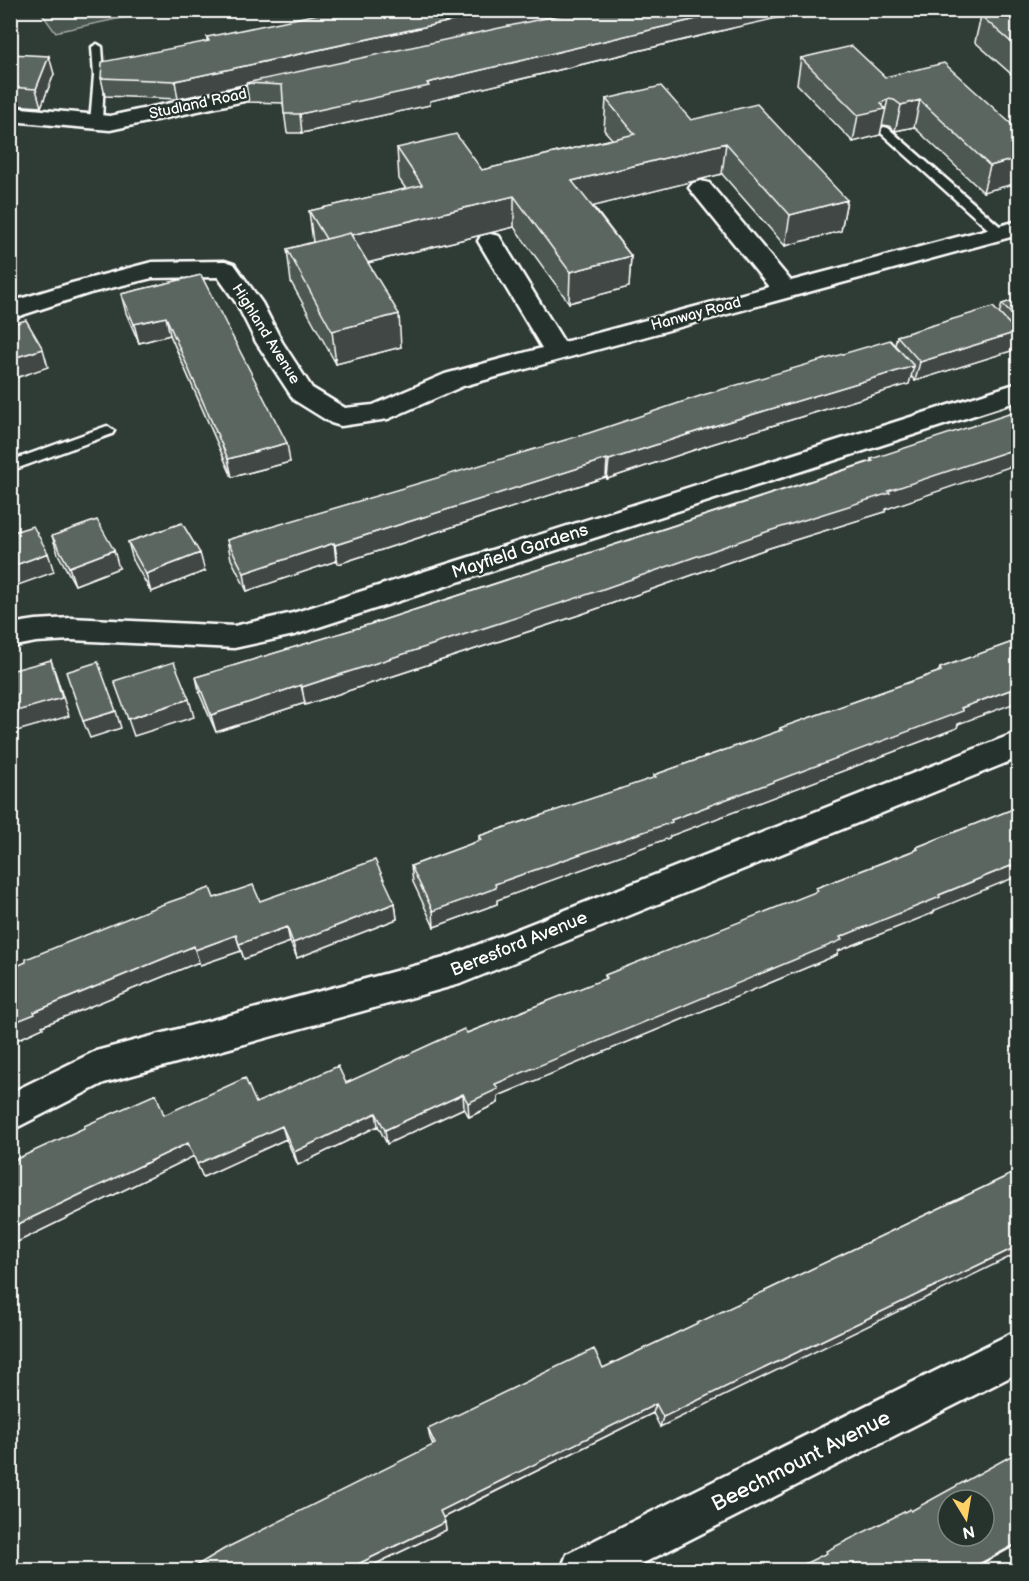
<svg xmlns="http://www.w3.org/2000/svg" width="1029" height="1581" font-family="'Balsamiq Sans',sans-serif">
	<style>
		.green { fill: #4a544f; stroke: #a4aaa7; stroke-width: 1.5 }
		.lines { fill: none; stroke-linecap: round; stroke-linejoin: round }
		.lane-casing { stroke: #fff; stroke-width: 5 }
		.street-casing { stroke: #fff; stroke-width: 5 }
		.lane { fill: #26332d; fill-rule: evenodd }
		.street { fill: #26332d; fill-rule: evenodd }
		.wall { fill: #4e5853; stroke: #fff; stroke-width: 1.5 }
		.shaded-wall { fill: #404744; stroke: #fff; stroke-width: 1.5 }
		.building { fill: #5b6661; stroke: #fff; stroke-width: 1.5; fill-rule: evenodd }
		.labels { text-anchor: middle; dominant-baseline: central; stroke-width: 4.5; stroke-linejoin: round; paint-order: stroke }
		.far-street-label { font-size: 15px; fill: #fff; stroke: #26332d }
		.street-label { font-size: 18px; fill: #fff; stroke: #26332d }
		.near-street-label { font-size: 21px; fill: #fff; stroke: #26332d }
	</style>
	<rect width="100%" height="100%" fill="#2f3b35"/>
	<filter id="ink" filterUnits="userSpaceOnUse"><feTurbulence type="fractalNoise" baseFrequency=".0167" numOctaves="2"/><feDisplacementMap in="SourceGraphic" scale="12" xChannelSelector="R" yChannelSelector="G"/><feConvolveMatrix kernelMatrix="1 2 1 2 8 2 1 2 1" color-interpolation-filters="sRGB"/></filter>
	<g filter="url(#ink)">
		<!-- green -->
		<path class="green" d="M40 11H155L55 32Z"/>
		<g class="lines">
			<!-- lane casing -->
			<g class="lane-casing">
				<path id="lane" d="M97 44 102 47 104 75 102 123 96 126 90 123 94 75 92 47Z
					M884 127 888 128 1004 230V236H996L880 132 878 130Z
					M107 426 114 431 112 434 10 471V461Z"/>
			</g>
			<!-- street casing -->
			<g class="street-casing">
				<path id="street" d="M292 77 300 79 303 84 300 89 110 130 10 121V107L110 116Z
					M701 181 709 183 791 281 1018 221V235L463 386 388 419 341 426 331 423 294 400 256 342 237 304 218 277 152 278 90 293 10 319V302L72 283 152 262 225 261 234 264 262 303 282 342 312 388 345 408 373 405 445 374 542 348 478 241 481 236 490 234 499 236 564 342 769 287 689 188 693 183Z
					M1018 383V401L294 635 234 648 71 640 36 642 10 647V624L36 620 71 618 234 626 293 613Z
					M1018 732V758L460 984 104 1083 10 1131V1093L96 1051 444 958Z
					M1018 1330V1373L630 1570H561L567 1554Z"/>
			</g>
			<!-- lane -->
			<use href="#lane" class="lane"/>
			<!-- street -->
			<use href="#street" class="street"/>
		</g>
		<!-- wall -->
		<path class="wall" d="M1018 10V80L975 42 981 16Z
			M733 28 430 101V105L302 133H287L283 103 249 102 246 84 178 99 105 96 101 78 207 41V37Z
			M10 54 54 74 41 107 12 105 10 103Z
			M801 58 885 77 1018 130V183L983 192 914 127 895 131 889 126 883 125 882 126 880 135 853 142 797 84Z
			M606 99 691 120 847 200 841 231 785 246 722 174 593 206 631 256 629 287 569 303 514 227 368 263 401 347 336 364 291 282 287 249 313 242 309 211 406 189 399 179 397 148 482 170 612 139 604 130Z
			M201 275 290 462 232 477 170 335 139 343 126 313 121 294Z
			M1018 299V345L1015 341 1011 351 915 381 911 376 909 384 712 444 607 479 606 477 338 564 336 561 247 591 231 559 227 540 895 345 897 336 999 314 1002 304Z
			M871 459 937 491 886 509 885 512 766 549 582 614 305 705V703L216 732 200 695 196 677 371 624 871 461Z
			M52 536 119 568 75 585 58 554Z
			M128 542 205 571 151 592 133 560Z
			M1018 640 958 724 957 728 670 836 669 838 497 900V904L434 927 413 882 411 866 479 841V836L654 778V775L779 731 780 728 938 672 940 668Z
			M1018 807 935 910 933 913 838 951 837 955 498 1096V1103L469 1117 464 1108 387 1144 378 1126 298 1165 286 1139 203 1177 194 1156 13 1244 15 1247 10 1249V1162L165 1115 256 1103 346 1083 467 1033 605 979V975L815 893 816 888 915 850 917 847Z
			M214 898 260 901 395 903 397 919 297 958 290 942 244 959 241 951 200 965 199 962 42 1026 43 1028 10 1043V969Z
			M1018 1171 660 1427 653 1413 443 1518 446 1530 363 1570 433 1445 430 1438 428 1429 603 1368Z"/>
		<!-- shaded-wall -->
		<path class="shaded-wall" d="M502 10H585L178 99 175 81Z
			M734 10H813L733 28 430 101V105L302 133 300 114 427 83Z
			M49 56 54 74 41 107 36 89Z
			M888 99 880 135 853 142 858 115Z
			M920 100 914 127 895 131 901 105Z
			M726 143 722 174 571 212 572 181Z
			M1018 158V183L983 192 990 166Z
			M514 196V227L330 272 327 241Z
			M847 200 841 231 785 246 790 215Z
			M631 256 629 287 569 303 570 272Z
			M399 314 401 347 336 364 332 331Z
			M166 317 170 335 139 343 134 324Z
			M1017 332 1011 351 915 381 920 362Z
			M43 349 48 367 10 380V359Z
			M914 366 909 384 712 444 607 479 609 460 714 426Z
			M287 443 290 462 232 477 228 459Z
			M1018 448V464L886 509 885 512 766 549 582 614 305 705 302 687 943 472Z
			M607 459 606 477 338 564 335 545Z
			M334 543 336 561 247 591 244 573Z
			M114 550 119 568 75 585 69 567Z
			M48 553 54 572 10 588V567Z
			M200 553 205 571 151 592 146 574Z
			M51 660 57 678 69 716 10 733V713Z
			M301 685 305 703 216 732 211 715Z
			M1018 687V702L958 724 957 728 670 836 669 838 497 900V904L434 927 433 911 495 884 671 820 961 708Z
			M189 699 194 717 134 736 128 719Z
			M116 711 121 728 90 738 83 721Z
			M1018 863V876L935 910 933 913 838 951 837 955 498 1096V1103L469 1117 468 1103 495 1084 939 895Z
			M395 903 397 919 297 958 293 943Z
			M287 927 290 942 244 959 239 944Z
			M236 935 241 951 200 965 195 950Z
			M194 946 199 962 42 1026 43 1028 10 1043V1024L34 1012Z
			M463 1094 464 1108 387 1144 385 1130Z
			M376 1113 378 1126 298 1165 294 1152Z
			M282 1126 286 1139 203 1177 197 1164Z
			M188 1143 194 1156 13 1244 15 1247 10 1249V1228Z
			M1018 1246V1253L660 1427 663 1417Z
			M656 1404 653 1413 442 1518 440 1511Z
			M445 1522 446 1530 363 1570H347L362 1562Z
			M1018 1543V1544L971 1570H968Z"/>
		<!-- building -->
		<path class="building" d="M337 10H502L175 81 101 78 102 62 209 41 207 37Z
			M583 10H734L427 83 429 86 300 114H284L282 85 246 83Z
			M1005 10H1018V48L981 16Z
			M852 46 885 77 944 63 1018 130V158L990 166 920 100 901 105 894 100 888 99 881 103 885 109 858 115 801 58Z
			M10 54 49 56 36 89 10 87Z
			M661 86 691 120 757 104 847 200 790 215 726 143 572 181 631 256 570 272 514 196 351 235 350 233 326 239 309 211 422 185 397 148 456 134 482 170 635 134 606 99Z
			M350 233 399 314 332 331 287 249Z
			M201 275 287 443 228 459 166 317 134 324 121 294Z
			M1018 299V321L1002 304Z
			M993 307 1017 332 920 362 897 336Z
			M26 320 43 349 10 359V325Z
			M890 340 914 366 714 426 609 460 607 459 335 545 334 543 244 573 227 540 589 433 703 395Z
			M1018 411V448L888 491 890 493 769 531 583 596 302 687 301 685 211 715 196 677 371 624 873 461 871 459Z
			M97 520 114 550 69 567 52 536Z
			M182 523 200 553 146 574 128 542Z
			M33 526 48 553 10 567V533Z
			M1018 640V687L961 708 963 711 671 820 672 822 495 884 496 888 433 911 411 866 481 840 479 836 656 777 654 775 782 730 780 728 941 671 940 668Z
			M51 660 62 698 10 713V671Z
			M98 662 116 711 83 721 66 672Z
			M174 662 189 699 128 719 114 681Z
			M1018 807V863L939 895 940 897 840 937 842 940 495 1084 498 1089 468 1103 463 1094 385 1130 376 1113 294 1152 282 1126 197 1164 188 1143 10 1228V1162L84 1128V1126L156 1094 164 1115 245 1078 256 1103 338 1066 346 1083 464 1029 467 1033 607 978 605 975 818 891 816 888 918 849 917 847Z
			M375 860 395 903 293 943 287 927 239 944 236 935 195 950 194 946 34 1012 35 1014 10 1024V969L26 962V959L161 905 210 888 214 898 253 885 260 901Z
			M1018 1171V1246L663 1417 656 1404 440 1511 445 1522 362 1562 347 1570H189L224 1549 435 1444 428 1429 594 1349 603 1368Z
			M1018 1452V1543L968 1570H792L827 1553 826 1551 910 1509 911 1511ZM948 1500H984V1536H948Z"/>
	</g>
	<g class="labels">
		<!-- far-street labels -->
		<g class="far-street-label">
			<text transform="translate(198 104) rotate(-12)">Studland Road</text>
			<text transform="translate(696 314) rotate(-15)">Hanway Road</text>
			<text transform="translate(266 334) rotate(58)">Highland Avenue</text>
		</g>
		<!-- street labels -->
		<g class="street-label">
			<text transform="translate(520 551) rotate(-18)">Mayfield Gardens</text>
			<text transform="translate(519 944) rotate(-22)">Beresford Avenue</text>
		</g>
		<!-- near-street labels -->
		<g class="near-street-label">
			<text transform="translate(801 1461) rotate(-27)">Beechmount Avenue</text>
		</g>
	</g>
	<!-- margin -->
	<rect width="1029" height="1581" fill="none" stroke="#26332d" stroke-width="36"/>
	<rect x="18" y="18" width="993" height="1545" fill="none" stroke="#fff" stroke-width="2" filter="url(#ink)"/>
	<!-- north arrow -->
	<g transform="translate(966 1518) rotate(169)"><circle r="28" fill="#26332d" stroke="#7d8581" stroke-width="1.5"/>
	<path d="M0-4.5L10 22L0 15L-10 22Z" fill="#ffd166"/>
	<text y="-9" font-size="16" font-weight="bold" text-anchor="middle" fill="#ffffff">N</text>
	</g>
</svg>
